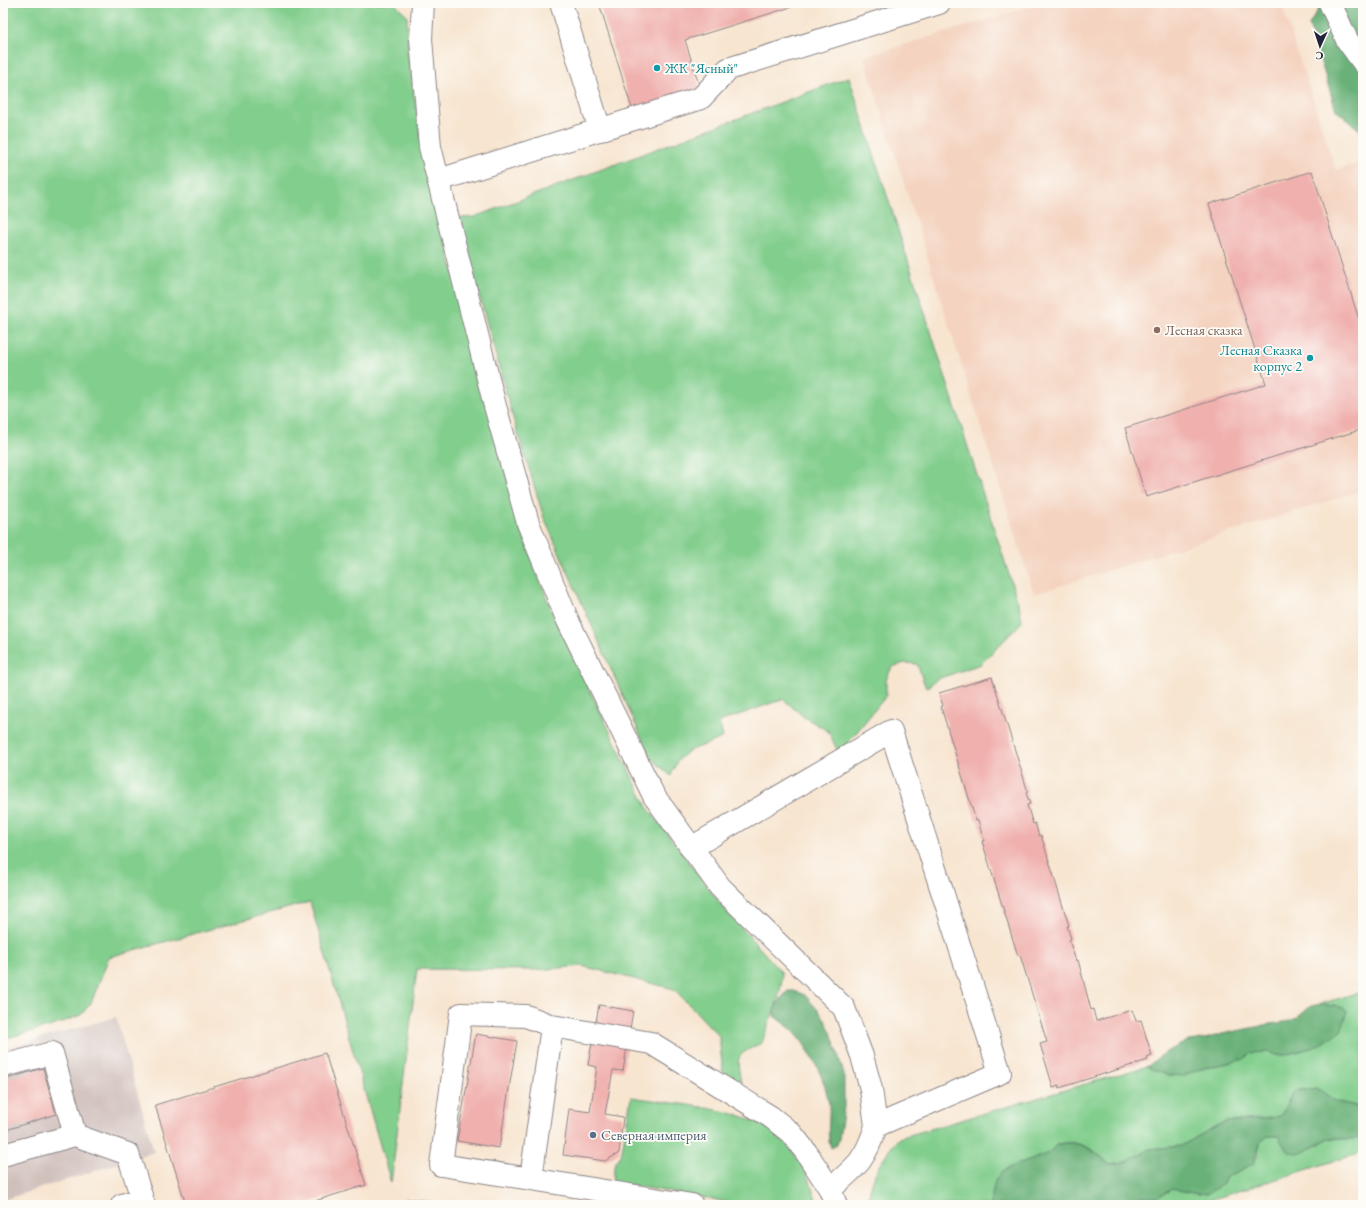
<svg xmlns="http://www.w3.org/2000/svg" width="1366" height="1208" font-family="'EB Garamond',serif">
	<style>
		.built { fill: #f4d3c0 }
		.industrial { fill: #d0c0bc }
		.green { fill: #82ce8d; stroke: #527864 }
		.forest { fill: #69b178; stroke: #466a5a }
		.building { fill: #f0b1ae }
		.lines { fill: none; stroke-linecap: round; stroke-linejoin: round }
		.minor-casing { stroke: #8c8486; stroke-width: 24 }
		.minor { stroke: #fff; stroke-width: 22 }
		.culture-dot { fill: #0f9aa8; stroke: #fdfcf7; stroke-width: 1.5 }
		.education-dot { fill: #8d6e63; stroke: #fdfcf7; stroke-width: 1.5 }
		.service-dot { fill: #5c6f8a; stroke: #fdfcf7; stroke-width: 1.5 }
		.labels { text-anchor: middle; dominant-baseline: central; stroke-width: 3.5; stroke-linejoin: round; paint-order: stroke }
		.culture-label { font-size: 14px; fill: #0d838f; stroke: #fdfcf7; text-anchor: start }
		.education-label { font-size: 14px; fill: #785e54; stroke: #fdfcf7; text-anchor: start }
		.service-label { font-size: 14px; fill: #4e5e75; stroke: #fdfcf7; text-anchor: start }
	</style>
	<rect width="100%" height="100%" fill="#fdfcf7"/>
	<filter id="ink" filterUnits="userSpaceOnUse"><feTurbulence type="fractalNoise" baseFrequency=".025" numOctaves="2"/><feDisplacementMap in="SourceGraphic" scale="8" xChannelSelector="R" yChannelSelector="G"/><feConvolveMatrix kernelMatrix="1 2 1 2 8 2 1 2 1" color-interpolation-filters="sRGB"/></filter>
	<filter id="wash" filterUnits="userSpaceOnUse"><feTurbulence type="fractalNoise" baseFrequency=".012" numOctaves="4" result="noise"/><feDisplacementMap in="SourceGraphic" scale="16" xChannelSelector="R" yChannelSelector="G"/><feGaussianBlur stdDeviation="0.9" result="paint"/><feColorMatrix in="noise" values="0 0 0 0 0 0 0 0 0 0 0 0 0 0 0 0 0 1.4 0 .05"/><feComposite in="paint" operator="in"/></filter>
	<g filter="url(#wash)">
		<rect width="100%" height="100%" fill="#f7e5d0"/>
		<!-- built -->
		<path class="built" d="M1042 3H1281L1336 170 1363 162V490L1034 594 864 57Z"/>
		<!-- industrial -->
		<path class="industrial" d="M116 1017 154 1152 3 1200V1049Z"/>
		<!-- green -->
		<path class="green" d="M3 3H394L407 15 408 54 422 149 518 522 555 620 647 807 722 906 782 973C782 998 769 1019 762 1043 730 1057 739 1058 741 1087L723 1072 719 1036 674 989 582 966 536 970 417 969 391 1183 310 902 109 957 91 1003 81 1015 52 1026 3 1039Z
			M849 77 1020 609 1022 622 981 664 937 679 926 688 917 664 905 663 892 667 886 680V696L839 754 828 731 804 717 783 699 719 722 723 737C698 751 681 744 671 776L650 757 544 518 513 418 458 218 474 217Z
			M1363 991V1113L1359 1107 1335 1101 1317 1088 1293 1091 1281 1115 1272 1118 1236 1121 1218 1125 1181 1146 1149 1149 1126 1162 1109 1164C1097 1151 1077 1137 1057 1145 1054 1146 1052 1151 1048 1153 1043 1156 1037 1157 1031 1160 1021 1164 1005 1167 998 1176 992 1184 994 1196 989 1205H868C870 1177 881 1159 899 1138L1148 1066 1149 1068 1201 1069 1244 1059 1250 1053 1258 1052H1268L1276 1055H1285L1311 1048 1320 1045 1326 1040 1341 1007 1320 1004Z
			M631 1097C668 1103 740 1108 770 1129 780 1136 790 1147 797 1158 808 1172 812 1189 818 1205H745L612 1182 615 1161 621 1156Z
			M1363 1133V1152L1194 1205H1130L1133 1200C1146 1195 1159 1198 1172 1189L1199 1194 1223 1184 1226 1177 1257 1157 1261 1141 1268 1136H1278L1287 1151 1313 1148 1327 1139 1353 1140 1360 1137Z
			M592 1198 632 1205H582Z
			M405 1199 458 1205H407Z"/>
		<!-- forest -->
		<path class="forest" d="M1322 3H1363V133L1336 110 1309 25Z
			M788 991H794L805 995 823 1016 831 1032 844 1074V1107L839 1139 837 1145 831 1148C826 1134 830 1120 829 1105 826 1081 810 1048 793 1031 787 1025 780 1021 774 1016 774 1006 781 997 788 991Z
			M1320 1004 1341 1007 1348 1011 1341 1031 1320 1045 1311 1048 1285 1055H1276L1268 1052 1250 1053 1244 1059 1201 1069 1184 1076 1167 1075 1149 1068 1148 1066 1164 1053 1188 1041 1205 1039 1222 1034 1265 1025 1290 1021 1297 1018 1311 1006Z
			M1317 1088 1335 1101 1359 1107C1363 1114 1363 1119 1363 1127 1363 1149 1338 1135 1326 1140 1309 1146 1307 1158 1287 1151L1278 1136H1268L1261 1141 1253 1164 1226 1177 1223 1184 1208 1193 1199 1194 1172 1189 1158 1197H1140L1133 1200 1130 1205H989C994 1196 992 1184 998 1176 1005 1167 1021 1164 1031 1160 1037 1157 1043 1156 1048 1153 1052 1151 1054 1146 1057 1145 1077 1137 1096 1152 1109 1164L1126 1162 1149 1149 1181 1146 1218 1125 1226 1122 1272 1118 1281 1115 1286 1108 1293 1091Z"/>
		<g id="blocks">
			<!-- building -->
			<path class="building" d="M599 3H804L685 40 701 91 633 112Z
				M1312 171 1363 332V429L1146 497 1125 428 1266 384 1209 204Z
				M992 677 1028 792 1026 793 1030 804 1027 805 1033 824 1035 823 1039 836 1041 835 1069 926H1067L1071 939 1069 940 1076 961 1078 960 1091 1010 1093 1009 1096 1021 1132 1010 1136 1021 1141 1020 1152 1056 1147 1058 1148 1060 1059 1088V1085L1053 1087 1040 1044 1047 1042 1020 955 1018 956 982 841H984L978 820 976 821 941 707 943 706 939 693Z
				M599 1005 633 1011 623 1071 613 1070 605 1114 623 1117 619 1153 605 1161 563 1155 569 1109 590 1112 597 1067 588 1065Z
				M476 1034 517 1041 499 1148 457 1141Z
				M325 1053 366 1185 302 1205H186L155 1105Z
				M43 1068 56 1114 3 1131V1080Z"/>
		</g>
	</g>
	<g filter="url(#ink)">
		<use href="#blocks" fill-opacity="0" stroke="#8c8486" stroke-width="1"/>
		<g class="lines">
			<!-- minor casing -->
			<g class="minor-casing">
				<path id="minor" d="M423 3 421 39 430 147 495 406 528 523 568 621 654 796 720 887 844 1008 862 1056 871 1089 876 1126
					M561 3 600 130
					M1330 3 1347 40 1363 62
					M439 180 701 98 728 69 939 3
					M691 848 891 731 1000 1073 876 1126C865 1161 857 1166 830 1189
					M3 1066 52 1053 75 1135 3 1155
					M75 1135 128 1154 144 1205
					M531 1179 441 1165 461 1014 526 1016 552 1026
					M122 1205 142 1199
					M692 1205 531 1179 552 1026 651 1043 771 1117 791 1133 806 1152 830 1189 836 1205"/>
			</g>
			<!-- minor -->
			<use href="#minor" class="minor"/>
		</g>
	</g>
	<!-- markers -->
	<g class="culture-dot">
		<circle cx="657" cy="68" r="4"/>
		<circle cx="1310" cy="358" r="4"/>
	</g>
	<circle class="education-dot" cx="1157" cy="330" r="4"/>
	<circle class="service-dot" cx="593" cy="1135" r="4"/>
	<g class="labels">
		<!-- culture labels -->
		<g class="culture-label">
			<text x="665" y="68">ЖК "Ясный"</text>
			<text x="1302" y="350" text-anchor="end">Лесная Сказка<tspan x="1302" dy="16">корпус 2</tspan></text>
		</g>
		<!-- education labels -->
		<g class="education-label">
			<text x="1165" y="330">Лесная сказка</text>
		</g>
		<!-- service labels -->
		<g class="service-label">
			<text x="601" y="1135">Северная империя</text>
		</g>
	</g>
	<!-- margin -->
	<rect width="1366" height="1208" fill="none" stroke="#fdfcf7" stroke-width="16"/>
	<!-- north arrow -->
	<g transform="translate(1320 46) rotate(183)" stroke="#fdfcf7" stroke-width="3" paint-order="stroke">
	<path d="M0-3L7 15L0 10L-7 15Z" fill="#22223b"/>
	<text y="-6" font-size="11" font-weight="bold" text-anchor="middle" fill="#22223b">С</text>
	</g>
</svg>
